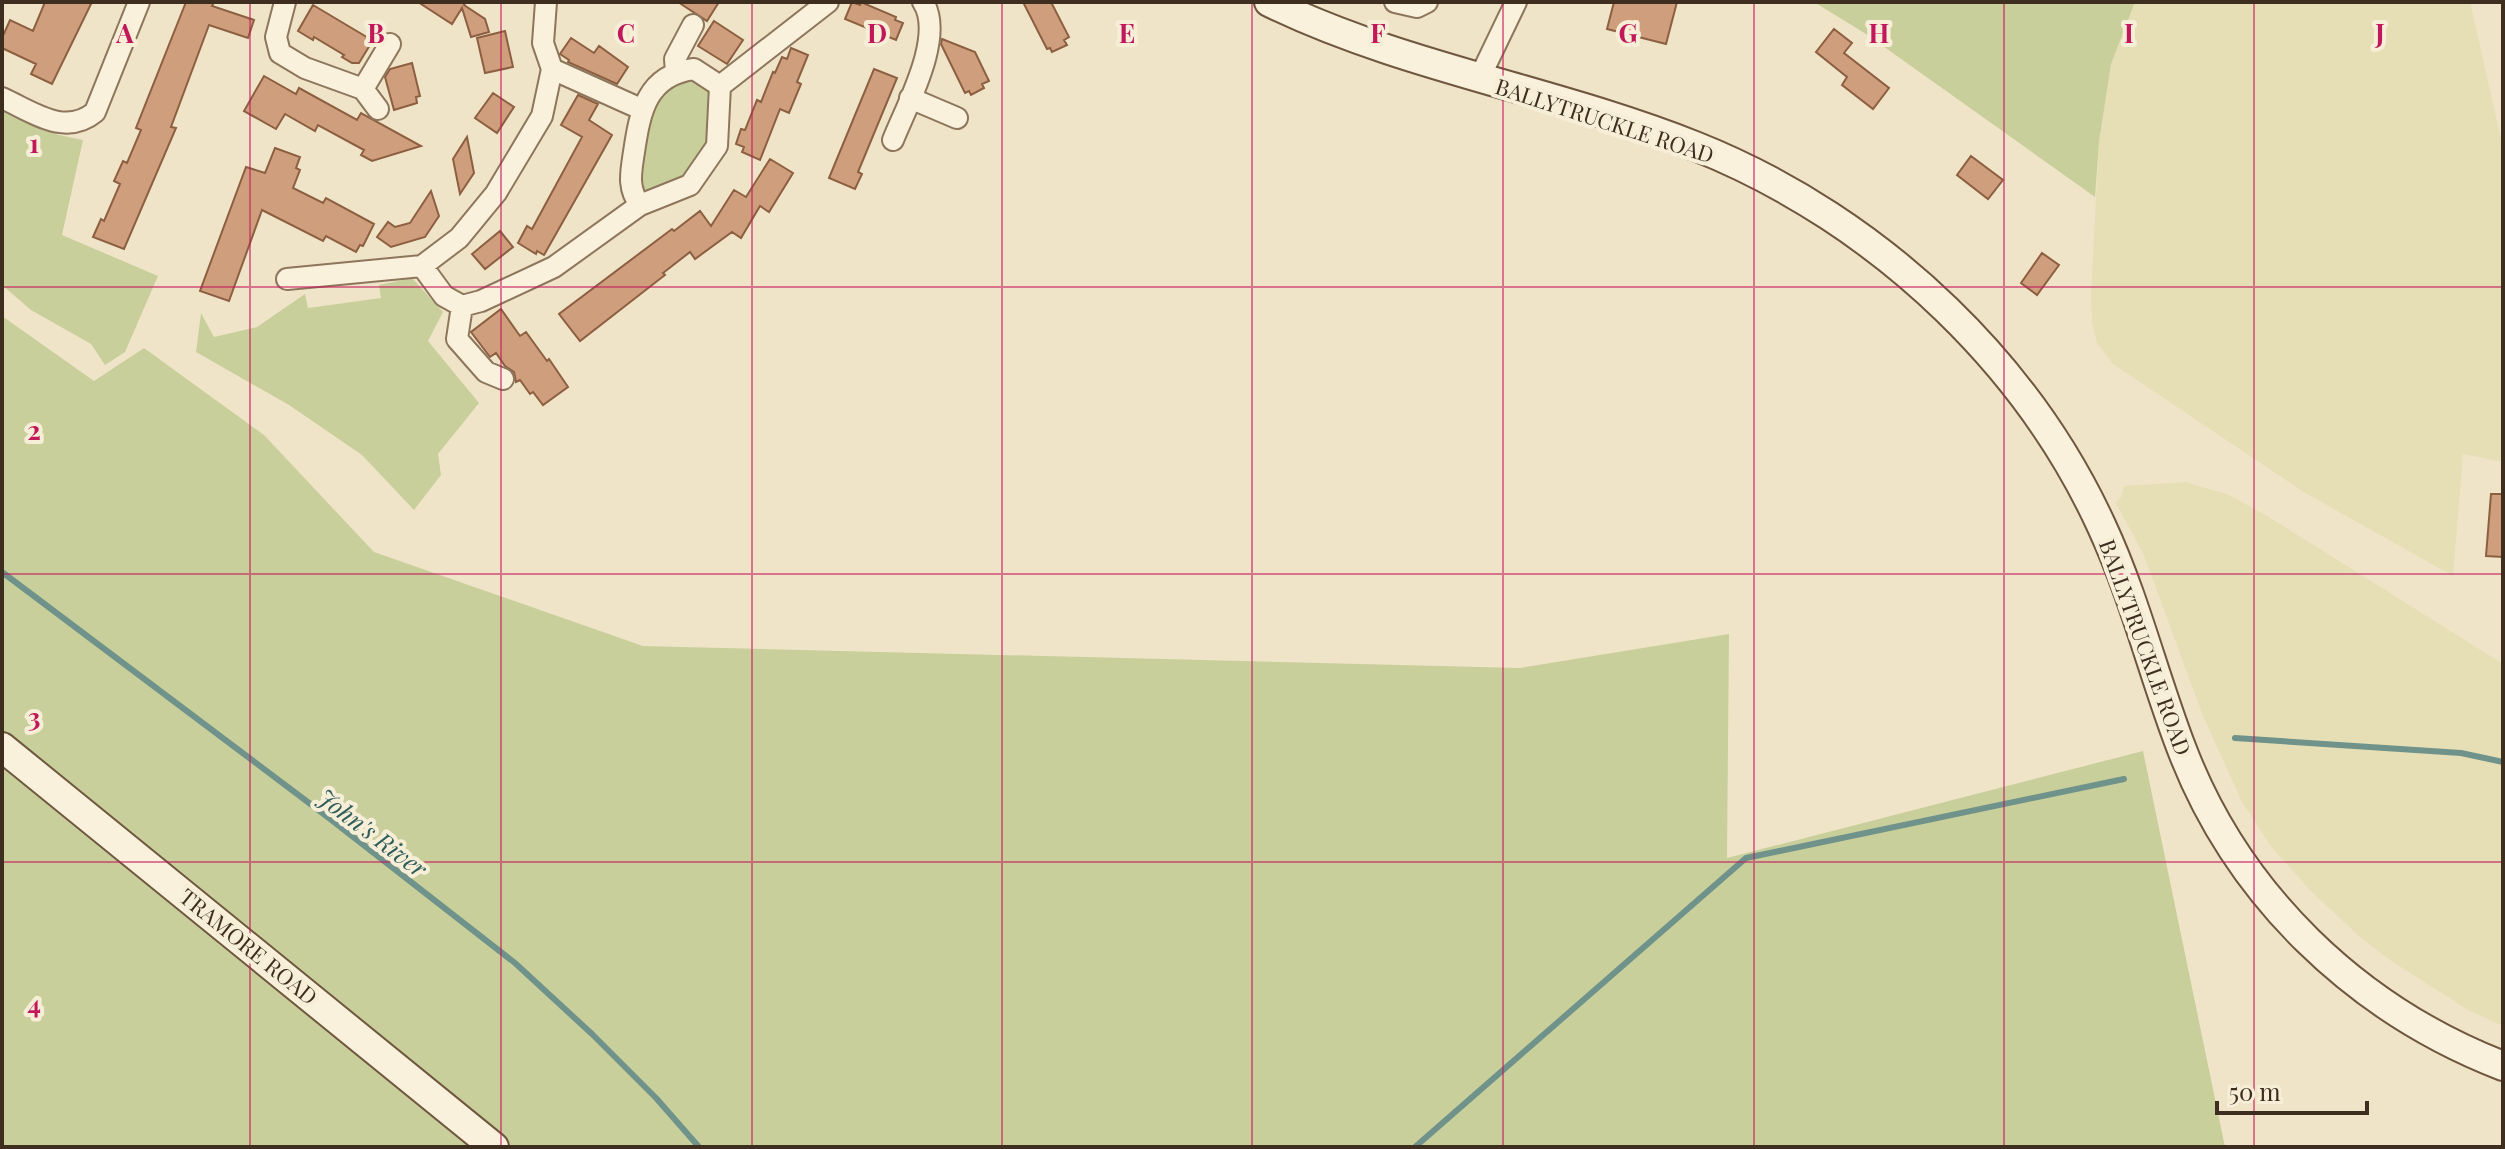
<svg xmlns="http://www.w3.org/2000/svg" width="2505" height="1149" font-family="'Playfair Display',serif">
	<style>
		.farmland { fill: #e6deb5 }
		.green { fill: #c9cf9b }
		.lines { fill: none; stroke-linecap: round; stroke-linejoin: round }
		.stream { stroke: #6f938a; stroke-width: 6 }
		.building { fill: #cf9f7d; stroke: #8d5f41; stroke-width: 2 }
		.street-casing { stroke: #8d765c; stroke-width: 24 }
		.secondary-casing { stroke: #6f573f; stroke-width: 32 }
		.street { stroke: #faf1dc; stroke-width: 20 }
		.secondary { stroke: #faf1dc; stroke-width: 28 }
		.grid { fill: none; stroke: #c2185b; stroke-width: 2; stroke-opacity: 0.55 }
		.labels { text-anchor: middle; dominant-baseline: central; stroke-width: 8; stroke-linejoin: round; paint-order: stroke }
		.street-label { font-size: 22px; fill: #3d2e20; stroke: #f7eed8 }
		.water-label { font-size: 24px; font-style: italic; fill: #2f5d5a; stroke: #f7eed8 }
		.grid-label { font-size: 26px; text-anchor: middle; font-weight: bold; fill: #c2185b; stroke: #f7eed8; stroke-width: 8; stroke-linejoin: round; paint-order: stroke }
	</style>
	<rect width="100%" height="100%" fill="#f0e4c8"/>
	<!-- farmland -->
	<path class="farmland" d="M2135 2H2470L2503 148V462L2463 454 2453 576 2302 491 2113 364 2097 343 2092 323 2091 293 2099 142 2111 64Z
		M2186 482 2229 495 2269 517 2503 664V1026L2468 1010 2390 960 2360 937 2312 892 2272 848 2242 802 2203 716 2143 553 2116 503 2121 497 2124 486Z"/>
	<!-- green -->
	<path class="green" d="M1814 2H2135L2111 64 2099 142 2095 197 1866 34Z
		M680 79 696 82 713 95 708 146 687 176 645 190 638 183 644 127 662 90Z
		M2 111 59 135 83 140 62 235 158 276 125 352 105 365 91 344 31 310 2 285Z
		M412 278 443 312 428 341 479 403 438 454 441 475 414 510 362 455 289 405 196 352 201 313 214 337 257 327 305 294 308 308 381 298 379 285Z
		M2 316 94 381 144 348 264 435 374 552 643 646 1520 668 1729 634 1727 858 2143 751 2225 1147H2Z"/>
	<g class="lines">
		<!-- stream -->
		<path class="stream" d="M2 572 329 818 515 963 592 1034 656 1098 699 1147
			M2235 738 2461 753 2503 762
			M1415 1147 1746 858 2124 779"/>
	</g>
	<!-- building -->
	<path class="building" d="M45 2H92L52 84 31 74 36 64 2 48V38L10 20 33 31Z
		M186 2H214L212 6 254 20 248 38 209 25 171 127 176 128 124 249 93 237 101 219 104 221 120 184 114 181 123 161 127 163 141 130 136 128Z
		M418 2H466L464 5 485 19 489 32 471 37 462 8 452 24Z
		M678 2H719L707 21Z
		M852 2 860 5 861 2 896 17 895 20 903 23 896 40 845 19Z
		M1023 2H1051L1069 37 1064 40 1067 45 1052 52 1050 48 1047 49Z
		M1614 2H1677L1666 44 1607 29Z
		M313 5 370 39V45L359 63H352L342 57 344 55 314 37 313 40 298 31Z
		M714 21 743 40 727 64 698 46Z
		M1834 29 1852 43 1844 53 1889 88 1873 109 1842 85 1847 77 1816 52Z
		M505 31 513 67 485 73 477 38Z
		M571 38 594 53 599 46 628 67 617 84 568 62 569 60 560 54Z
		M942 39 975 52 989 81 982 84 984 88 971 95 969 91 965 93 941 44Z
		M791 48 808 55 797 82 801 84 789 113 780 109 760 160 742 152 744 147 736 144 741 129 745 130 757 100 761 102 773 72 775 73 782 57 787 59Z
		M412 63 420 96 416 97 417 103 394 110 385 77 390 69Z
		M874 69 897 78 858 172 862 174 855 189 829 178Z
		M264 76 296 94 299 88 357 120 361 113 421 146 372 161 361 155 364 150 318 125 315 131 285 114 276 129 244 111Z
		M493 93 514 107 497 133 475 118Z
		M578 95 598 104 589 120 612 135 544 255 537 251 536 254 518 243 527 226 532 229 582 137 561 125Z
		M467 137 474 173 460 194 453 159Z
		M275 148 300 157 296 168 300 170 293 188 323 203 326 198 374 224 363 246 360 245 356 252 326 236 323 241 262 210 229 301 200 291 246 167 265 173Z
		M1971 156 2003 180 1988 199 1957 175Z
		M770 159 793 173 769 212 760 206 741 238 732 232 695 259 690 252 663 273 665 275 580 341 559 314 672 229 674 231 700 211 711 226 734 190 746 197Z
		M431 191 439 216 425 237 391 247 377 237 388 222 395 227 410 223Z
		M500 231 513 247 485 269 472 254Z
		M2042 253 2059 265 2037 295 2021 283Z
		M501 309 520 336 526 332 547 361 549 359 568 387 543 405 533 392 530 394 520 380 516 382 514 372 505 366 496 353 490 357 471 332Z
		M2491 494H2503V557L2486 556Z"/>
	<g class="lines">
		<!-- street casing -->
		<g class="street-casing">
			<path id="street" d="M285 2 276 37 280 53 305 68 363 89 378 109
				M1395 2 1417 7 1427 2
				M552 69 641 109
				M676 72 675 59 693 25
				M1479 79 1516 2
				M720 86 828 2
				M363 89 390 44
				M2 98C33 112 65 137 95 112L139 2
				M910 98 957 118
				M893 140C907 105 945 36 923 2
				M640 205C627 188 631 172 634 152 640 111 647 75 694 69L720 86
				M422 266 444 296 462 306 481 301 554 267 640 205 690 185 717 146 720 86
				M287 279 422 266 459 238 496 193 542 116 552 69 543 43 546 2
				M462 306 457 339 486 372 503 379"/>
		</g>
		<!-- secondary casing -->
		<g class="secondary-casing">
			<path id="secondary" d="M1269 2C1405 68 1555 90 1695 146 1788 183 1875 240 1947 310 2011 372 2065 446 2102 527 2135 598 2153 674 2181 747 2237 895 2356 1009 2503 1066
				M2 747 494 1147"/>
		</g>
		<!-- street -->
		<use href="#street" class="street"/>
		<!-- secondary -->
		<use href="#secondary" class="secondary"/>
	</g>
	<!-- grid -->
	<path class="grid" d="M250 2V1147M501 2V1147M752 2V1147M1002 2V1147M1252 2V1147M1503 2V1147M1754 2V1147M2004 2V1147M2254 2V1147M2 287H2503M2 574H2503M2 862H2503"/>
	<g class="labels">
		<!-- street labels -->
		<g class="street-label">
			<text transform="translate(1605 120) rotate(18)">BALLYTRUCKLE ROAD</text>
			<text transform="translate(2146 647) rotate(70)">BALLYTRUCKLE ROAD</text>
			<text transform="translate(249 946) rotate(39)">TRAMORE ROAD</text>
		</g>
		<!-- water labels -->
		<g class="water-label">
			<text transform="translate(373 832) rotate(37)">John's River</text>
		</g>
	</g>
	<g class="grid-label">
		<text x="125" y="43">A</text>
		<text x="376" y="43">B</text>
		<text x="626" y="43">C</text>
		<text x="877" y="43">D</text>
		<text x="1127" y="43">E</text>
		<text x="1378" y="43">F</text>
		<text x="1628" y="43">G</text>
		<text x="1879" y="43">H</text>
		<text x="2129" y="43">I</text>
		<text x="2380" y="43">J</text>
		<text x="34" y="153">1</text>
		<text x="34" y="440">2</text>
		<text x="34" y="727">3</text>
		<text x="34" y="1014">4</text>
	</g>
	<!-- border -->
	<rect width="2505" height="1149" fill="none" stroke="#3d2e20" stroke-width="8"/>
	<!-- scale -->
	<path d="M2217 1101v12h150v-12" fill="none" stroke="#3d2e20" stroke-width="4"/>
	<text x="2229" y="1101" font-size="24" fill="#3d2e20" stroke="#f7eed8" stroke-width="6" paint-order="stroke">50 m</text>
</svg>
